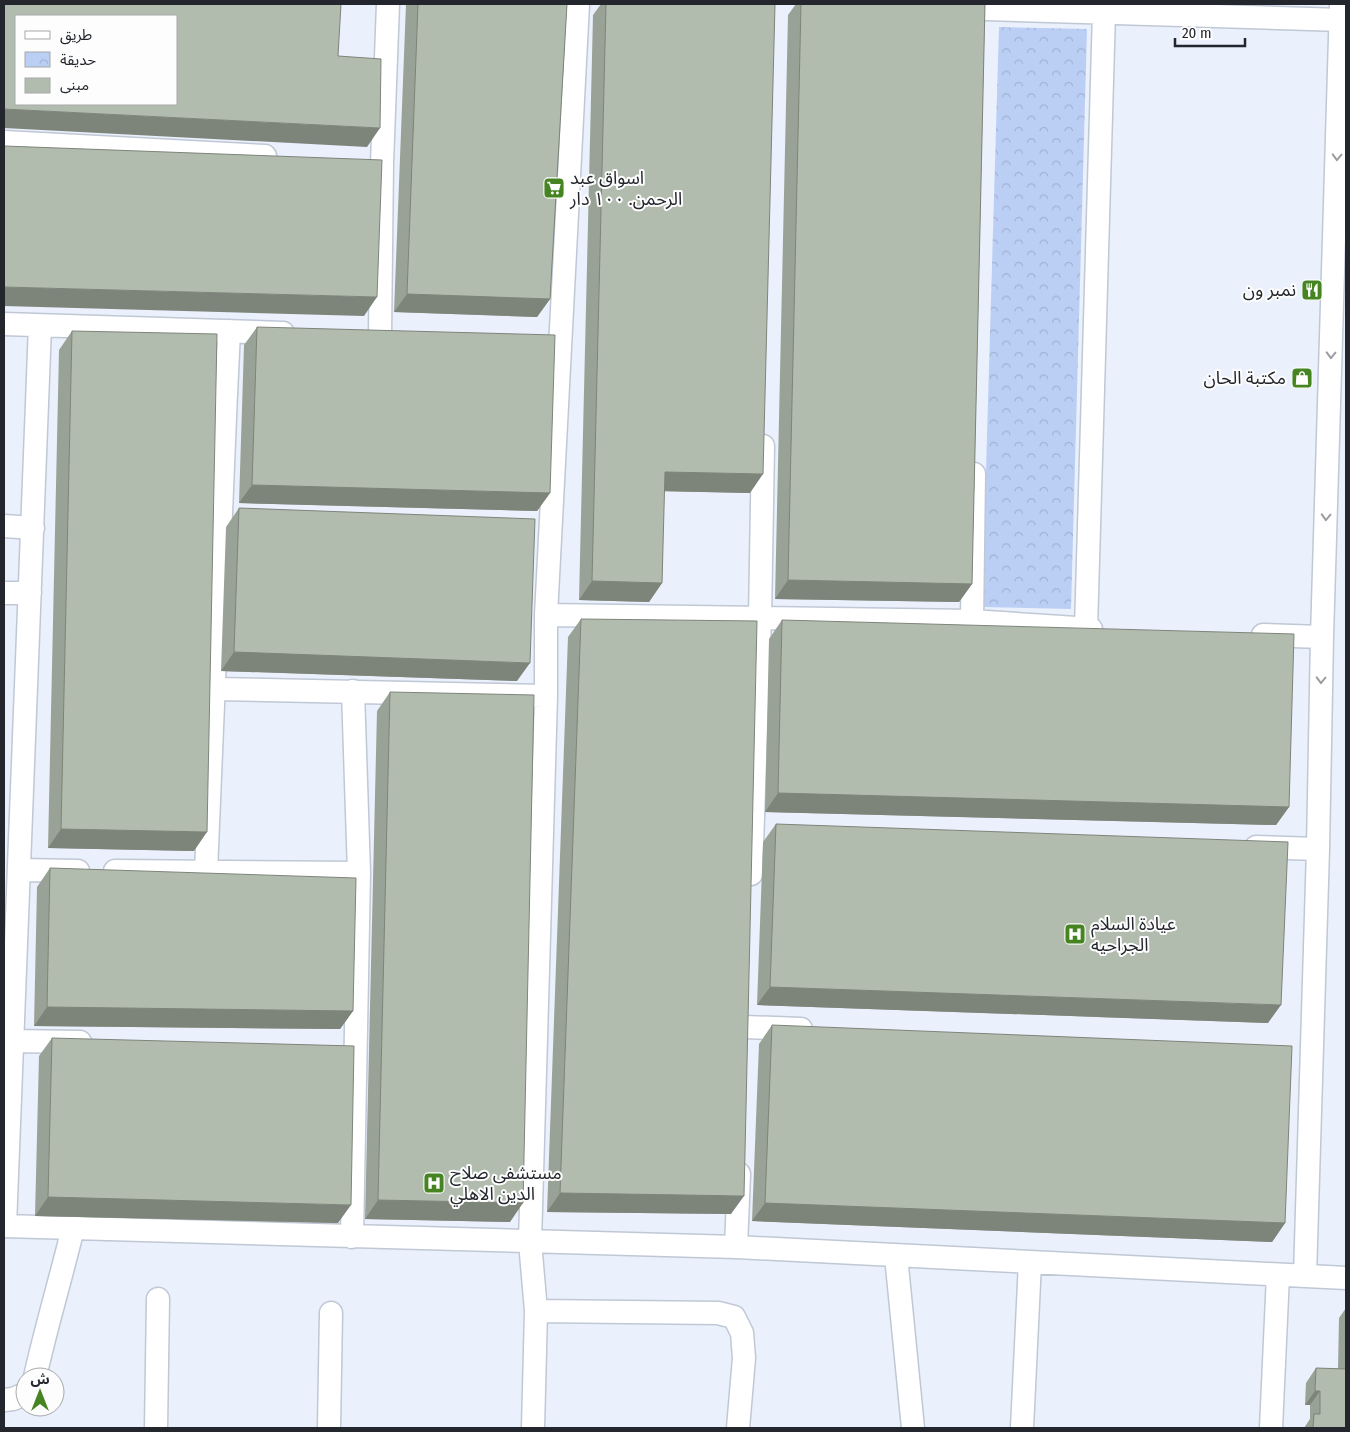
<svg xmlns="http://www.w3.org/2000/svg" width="1350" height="1432" font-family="'Fira Sans Condensed','Noto Sans Arabic',sans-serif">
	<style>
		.park { fill: url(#park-crowns) }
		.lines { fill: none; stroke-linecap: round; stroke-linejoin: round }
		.minor-casing { stroke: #c0c8d6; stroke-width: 25 }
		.minor { stroke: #fff; stroke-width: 22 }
		.wall { fill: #99a296 }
		.shaded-wall { fill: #7d847a }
		.building { fill: #b2bcae; stroke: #7d847a; fill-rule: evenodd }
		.oneway { stroke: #9c9da0 }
		.labels { text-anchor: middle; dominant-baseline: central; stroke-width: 4; stroke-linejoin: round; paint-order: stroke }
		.poi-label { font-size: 18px; fill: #23262c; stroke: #fdfdfd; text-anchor: start }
	</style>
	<defs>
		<pattern id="park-crowns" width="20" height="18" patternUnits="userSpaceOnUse" patternTransform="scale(1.25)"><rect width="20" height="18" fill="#bbcff4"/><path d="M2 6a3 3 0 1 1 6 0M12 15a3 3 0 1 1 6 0" fill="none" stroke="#a0b2d1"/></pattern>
	</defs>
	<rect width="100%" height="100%" fill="#eaf0fc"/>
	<!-- park -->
	<path class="park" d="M999 27 1087 29 1071 609 982 607Z"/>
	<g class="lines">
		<!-- minor casing -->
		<g class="minor-casing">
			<path id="minor" d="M578 4 546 615 972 621 1091 629
				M954 8 1341 20
				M4 142 265 156
				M4 324 283 333
				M380 335 382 163 388 4
				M4 526 33 528
				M4 593H30
				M972 621 974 474
				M1086 629 1104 12
				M1263 635 1322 637
				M215 689 546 696
				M1256 847 1318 849
				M19 870 78 871
				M115 871 359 873
				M206 872C215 691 220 511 229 331
				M751 874 760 618 763 446
				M745 1027 801 1029
				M12 1041 80 1042
				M4 1226 736 1247 1346 1278
				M5 1226 40 326
				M352 1237 359 873 353 691
				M736 1247 739 1174
				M896 1256 913 1428
				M1305 1276 1318 849 1322 637 1341 4
				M536 1311 718 1313 734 1317 742 1333 744 1358 738 1428
				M35 1377C46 1327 61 1278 73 1228
				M4 1400 13 1399 25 1394
				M156 1428 158 1299
				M329 1428 331 1313
				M533 1428 536 1311 530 1242 546 696V615
				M1022 1428 1030 1262
				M1271 1428 1278 1275"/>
		</g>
		<!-- minor -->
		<use href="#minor" class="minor"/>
	</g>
	<!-- wall -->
	<path class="wall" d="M406 4H567L550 299 537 317 394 312Z
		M601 4H775L750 493 664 491 662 583 649 602 579 600 593 15Z
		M796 4H985L972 584 959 602 775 599 788 15Z
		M257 327 550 493 537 511 239 503 244 345Z
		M72 331 194 851 48 848 59 350Z
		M239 508 517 681 221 671 226 527Z
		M581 619 731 1214 547 1212 568 637Z
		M782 620 1289 807 1276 825 765 812 769 639Z
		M390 692 510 1222 365 1219 377 711Z
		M776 824 1268 1023 757 1005 763 842Z
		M50 868 353 1011 340 1029 34 1026 37 887Z
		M772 1025 1285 1223 1272 1242 752 1221 759 1044Z
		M52 1038 338 1223 35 1216 39 1056Z
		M1346 1308V1428H1304L1310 1419V1405H1305L1306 1383 1316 1368 1338 1369 1339 1318Z"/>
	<!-- shaded-wall -->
	<path class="shaded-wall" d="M4 109 380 128 367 147 4 128Z
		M4 287 377 297 364 316 4 306Z
		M407 294 550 299 537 317 394 312Z
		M665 472 763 474 750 493 652 491Z
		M252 485 550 493 537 511 239 503Z
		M788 580 972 584 959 602 775 599Z
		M592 581 662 583 649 602 579 600Z
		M234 652 530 663 517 681 221 671Z
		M778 793 1289 807 1276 825 765 812Z
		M61 829 207 832 194 851 48 848Z
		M770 987 1281 1005 1268 1023 757 1005Z
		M47 1007 353 1011 340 1029 34 1026Z
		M560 1193 744 1196 731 1214 547 1212Z
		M48 1197 351 1205 338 1223 35 1216Z
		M378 1200 523 1203 510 1222 365 1219Z
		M765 1203 1285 1223 1272 1242 752 1221Z
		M1315 1391H1320L1310 1405H1305Z"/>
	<!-- building -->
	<path class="building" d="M4 4H341L338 56 381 59 380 128 4 109ZM16 16H176V104H16Z
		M418 4H567L550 299 407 294Z
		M606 4H775L763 474 665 472 662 583 592 581Z
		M801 4H985L972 584 788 580Z
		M4 146 382 160 377 297 4 287Z
		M257 327 555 335 550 493 252 485Z
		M72 331 217 334 207 832 61 829Z
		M239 508 535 519 530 663 234 652Z
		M581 619 757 621 744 1196 560 1193Z
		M782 620 1294 634 1289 807 778 793Z
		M390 692 534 695 523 1203 378 1200Z
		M776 824 1288 842 1281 1005 770 987Z
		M50 868 356 878 353 1011 47 1007Z
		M772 1025 1292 1046 1285 1223 765 1203Z
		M52 1038 354 1046 351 1205 48 1197Z
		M1316 1368 1346 1369V1428H1313L1314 1414H1320V1391H1315Z"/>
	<!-- one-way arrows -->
	<defs><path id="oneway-chevron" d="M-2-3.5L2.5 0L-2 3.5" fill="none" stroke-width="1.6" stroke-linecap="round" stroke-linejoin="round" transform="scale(1.25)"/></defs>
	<g class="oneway">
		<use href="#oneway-chevron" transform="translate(1337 157) rotate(92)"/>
		<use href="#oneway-chevron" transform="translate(1331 355) rotate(92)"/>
		<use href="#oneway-chevron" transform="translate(1326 517) rotate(92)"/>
		<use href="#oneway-chevron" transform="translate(1321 680) rotate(91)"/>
	</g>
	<!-- icons -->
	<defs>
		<g id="supermarket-square" transform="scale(1.125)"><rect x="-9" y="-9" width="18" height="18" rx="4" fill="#468422" stroke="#fdfdfd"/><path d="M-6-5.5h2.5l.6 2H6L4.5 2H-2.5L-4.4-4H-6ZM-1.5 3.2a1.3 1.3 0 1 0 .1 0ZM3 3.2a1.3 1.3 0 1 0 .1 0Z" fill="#fff"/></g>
		<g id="restaurant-square" transform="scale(1.125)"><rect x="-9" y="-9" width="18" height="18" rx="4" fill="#468422" stroke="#fdfdfd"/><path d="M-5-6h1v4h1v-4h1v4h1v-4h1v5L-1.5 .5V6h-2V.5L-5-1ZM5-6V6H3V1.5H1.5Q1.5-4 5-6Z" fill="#fff"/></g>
		<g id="shop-square" transform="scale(1.125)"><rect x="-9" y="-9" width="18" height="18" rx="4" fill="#468422" stroke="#fdfdfd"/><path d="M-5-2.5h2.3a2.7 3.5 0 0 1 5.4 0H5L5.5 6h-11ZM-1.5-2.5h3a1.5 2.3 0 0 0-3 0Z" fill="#fff"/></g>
		<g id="hospital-square" transform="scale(1.125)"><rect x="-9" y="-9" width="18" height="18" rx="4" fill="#468422" stroke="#fdfdfd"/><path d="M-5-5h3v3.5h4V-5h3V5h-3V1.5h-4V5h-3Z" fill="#fff"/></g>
	</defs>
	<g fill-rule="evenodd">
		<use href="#supermarket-square" x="554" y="188"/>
		<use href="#restaurant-square" x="1312" y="290"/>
		<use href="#shop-square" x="1302" y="378"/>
		<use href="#hospital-square" x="1075" y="934"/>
		<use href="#hospital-square" x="434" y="1183"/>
	</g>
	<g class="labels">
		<!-- poi labels -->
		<g class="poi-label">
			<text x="570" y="178">اسواق عبد<tspan x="570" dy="21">الرحمن. ١٠٠ دار</tspan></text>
			<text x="1296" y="290" text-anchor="end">نمبر ون</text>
			<text x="1286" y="378" text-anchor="end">مكتبة الحان</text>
			<text x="1091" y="924">عيادة السلام<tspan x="1091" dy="21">الجراحيه</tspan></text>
			<text x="450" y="1173">مستشفى صلاح<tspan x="450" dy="21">الدين الاهلي</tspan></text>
		</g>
	</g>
	<!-- border -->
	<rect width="1350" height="1432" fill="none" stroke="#23262c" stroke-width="10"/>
	<!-- legend -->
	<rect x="15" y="15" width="162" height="90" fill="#fdfdfd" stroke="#a6a7a9"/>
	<rect x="25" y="31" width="25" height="8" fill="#ffffff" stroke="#a6a7a9"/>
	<text x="60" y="40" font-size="15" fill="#23262c">طريق</text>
	<rect x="25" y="52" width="25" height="15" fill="url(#park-crowns)" stroke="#a6a7a9"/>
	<text x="60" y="65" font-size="15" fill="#23262c">حديقة</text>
	<rect x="25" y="78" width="25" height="15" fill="#b2bcae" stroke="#a6a7a9"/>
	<text x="60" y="90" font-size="15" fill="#23262c">مبنى</text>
	<!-- north arrow -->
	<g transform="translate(40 1392)"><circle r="24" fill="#fdfdfd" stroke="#a6a7a9"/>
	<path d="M0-4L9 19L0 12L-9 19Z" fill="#468422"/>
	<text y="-8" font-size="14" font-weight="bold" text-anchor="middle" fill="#23262c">ش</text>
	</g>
	<!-- scale -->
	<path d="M1175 38v8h70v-8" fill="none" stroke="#23262c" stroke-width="2.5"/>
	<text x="1182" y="38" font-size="15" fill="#23262c" stroke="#fdfdfd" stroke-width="4" paint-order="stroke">20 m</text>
</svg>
